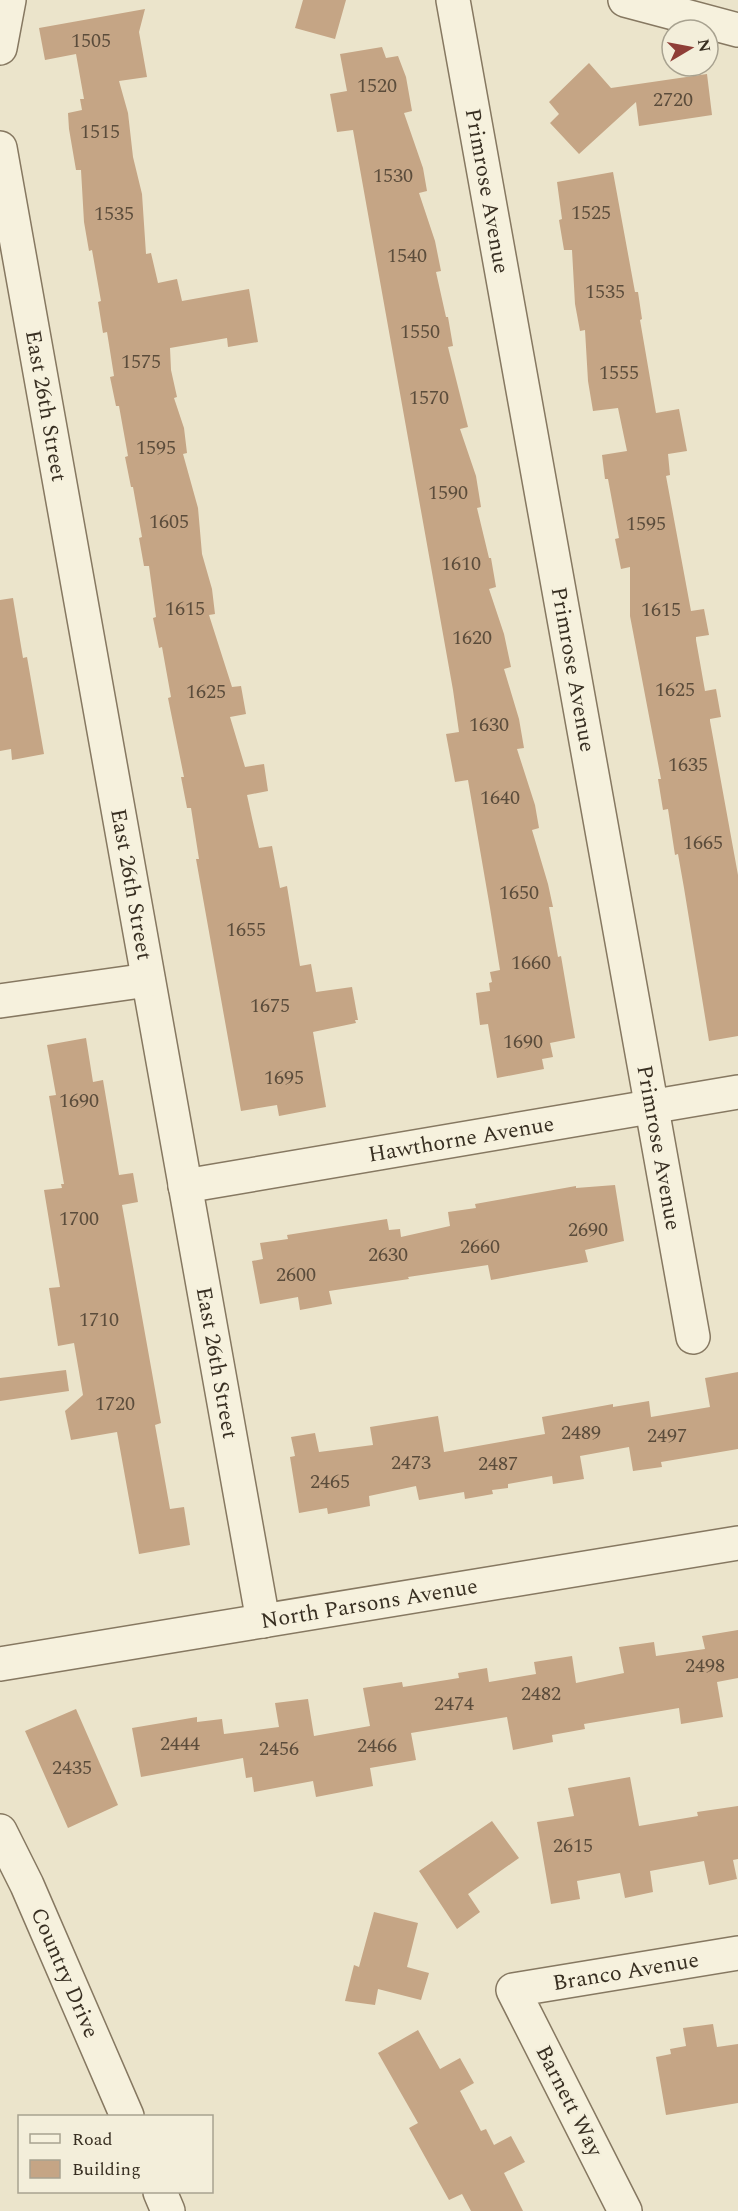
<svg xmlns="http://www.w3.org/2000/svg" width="738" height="2211" font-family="Spectral,serif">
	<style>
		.building { fill: #c5a585 }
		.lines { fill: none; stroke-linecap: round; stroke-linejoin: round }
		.minor-casing { stroke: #867861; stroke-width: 36 }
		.minor { stroke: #f6f1dd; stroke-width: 33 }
		.labels { text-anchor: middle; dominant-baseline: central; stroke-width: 4.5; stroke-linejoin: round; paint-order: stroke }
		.number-label { font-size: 20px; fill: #5b4c3b }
		.street-label { font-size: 22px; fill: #382f22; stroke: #f3eeda }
	</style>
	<rect width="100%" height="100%" fill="#ebe4cb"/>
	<!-- building -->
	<path class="building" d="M303 0H346L335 39 295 28Z
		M145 9 139 32 147 77 119 81 128 113 133 157 142 194 146 254 151 253 158 283 177 279 182 301 249 289 258 342 228 347 227 338 170 348 171 370 177 397 174 398 184 428 187 453 183 454 198 508 202 554 212 589 215 614 209 615 232 687 241 686 246 714 230 717 245 767 264 764 268 791 247 795 252 818 259 848 272 846 280 888 287 886 300 966 311 964 316 992 352 987 358 1020H355L356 1023 313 1032 326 1107 279 1116 277 1105 241 1111 196 859H199L191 808H187L181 777H184L168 698 171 697 162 647 159 648 153 618 156 617 149 566H144L139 538 142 537 133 487H131L125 457 128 456 119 406H116L110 377 114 376 107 332 103 333 98 302 101 301 92 250 89 251 84 222 81 170H76L69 129 68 113 82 110 80 99H84L76 54 45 60 39 28Z
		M382 47 386 58 398 56 406 77 412 111 404 113 423 168 427 191 419 193 435 241 441 271 436 272 446 317H448L453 346 448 347 468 427 460 429 476 476 481 507 477 508 489 558H491L496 587 489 589 504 634 511 667 504 669 519 719 524 748 517 749 535 805 539 828 532 830 548 884 553 907H549L558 957 561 956 575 1038 550 1043 553 1057 542 1059 544 1069 497 1078 488 1024 480 1025 476 993 490 991 489 983 492 982 490 972 500 970 490 908 468 780 455 782 446 734 459 732 453 690 353 130 337 132 330 94 347 91 340 54Z
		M589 63 611 88 707 74 712 115 639 126 636 102 579 154 550 123 559 114 549 102Z
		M613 172 635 292H638L642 319 640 320 656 413 679 409 687 451 668 454 670 475 666 476 691 611 704 609 709 635 696 637V640L705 691 716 689 721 717 710 719V721L738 875V1036L709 1041 684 888 678 854 675 855 668 809 663 810 658 779H661L630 616V567L621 569 615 539 619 538 608 479H605L602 455 627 451 618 408 593 411 588 381 585 330 580 331 575 304 572 250H564L559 220 562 219 557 182Z
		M13 598 23 658 27 657 44 754 12 760 11 749 0 751V600Z
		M86 1038 93 1082 103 1080 119 1175 133 1173 138 1202 122 1205 161 1423 155 1425 170 1509 184 1507 190 1545 139 1554 117 1432 71 1440 65 1411 83 1395 74 1343 58 1346 49 1288 60 1287 44 1190 62 1188 61 1184H64L49 1096 56 1095 47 1045Z
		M615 1185 624 1241 585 1250 588 1262 491 1280 488 1265 408 1277 409 1279 329 1291 332 1304 300 1310 298 1297 260 1304 252 1261 263 1259 260 1243 288 1239 287 1235 387 1219 389 1230 400 1229 401 1237 450 1226 448 1212 476 1208 475 1204 576 1186V1188Z
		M66 1370 69 1391 0 1401V1378Z
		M738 1372V1449L661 1462 662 1467 633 1471 629 1447 580 1456 584 1479 553 1484 552 1476 508 1484V1488L492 1490 493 1494 465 1499 464 1492 419 1500 416 1486 369 1496 370 1506 328 1514 327 1508 299 1513 290 1457 295 1456 291 1437 315 1433 319 1452 373 1445 370 1427 438 1416 444 1452 545 1434 542 1417 613 1404V1407L649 1401 651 1417 710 1407 705 1378Z
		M738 1630V1678L717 1682 723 1717 681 1724 679 1708 584 1724 585 1729 552 1735 553 1742 513 1750 507 1717 411 1733 416 1760 370 1768 373 1786 316 1797 313 1781 254 1792 252 1777 246 1778 243 1758 141 1777 132 1728 197 1717V1722L222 1719 224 1734 279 1727 275 1703 308 1699 314 1736 370 1726 363 1688 402 1682 403 1687 459 1678 458 1673 487 1668 489 1682 536 1674 534 1662 572 1656 576 1683 624 1673 619 1647 654 1642 656 1656 705 1649 702 1636Z
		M76 1709 118 1805 68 1828 25 1731Z
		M630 1777 639 1826 698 1816 697 1812 738 1806V1859L733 1860 737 1879 709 1885 704 1861 650 1871 653 1892 625 1898 620 1873 577 1881 580 1899 551 1904 537 1822 574 1816 568 1788Z
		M492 1821 519 1858 468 1894 480 1912 457 1929 419 1871Z
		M374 1912 418 1923 407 1967 429 1973 421 2000 378 1989 375 2005 345 2001 354 1965 359 1967Z
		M713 2024 717 2047 738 2044V2103L666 2115 656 2057 671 2054 670 2049 686 2046 683 2028Z
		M418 2030 440 2069 460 2058 474 2083 460 2091 481 2131 486 2129 494 2145 511 2136 525 2162 504 2173 523 2211H471L462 2194 449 2200 409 2128 418 2123 378 2053Z"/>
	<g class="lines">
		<!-- minor casing -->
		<g class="minor-casing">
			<g id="minor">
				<path id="s1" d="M453 0 693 1337"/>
				<path d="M625 0 738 30"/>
				<path d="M0 48 9 0"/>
				<path id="s2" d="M0 148 263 1621"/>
				<path d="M0 1001 148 980"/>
				<path id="s3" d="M185 1186 738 1092"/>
				<path id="s4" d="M0 1664 738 1543"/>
				<path id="s5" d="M0 1831 27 1885 127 2116"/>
				<path d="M160 2192 168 2211"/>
				<path id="s6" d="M625 2211 513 1990 738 1953"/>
			</g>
		</g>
		<!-- minor -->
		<use href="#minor" class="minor"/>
	</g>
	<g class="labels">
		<!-- number labels -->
		<g class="number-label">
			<text x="91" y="41">1505</text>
			<text x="377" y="86">1520</text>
			<text x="673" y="100">2720</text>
			<text x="100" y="132">1515</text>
			<text x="393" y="176">1530</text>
			<text x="591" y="213">1525</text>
			<text x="114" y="214">1535</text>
			<text x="407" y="256">1540</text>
			<text x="605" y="292">1535</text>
			<text x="420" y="332">1550</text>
			<text x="141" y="362">1575</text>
			<text x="619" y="373">1555</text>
			<text x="429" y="398">1570</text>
			<text x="156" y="448">1595</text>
			<text x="448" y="493">1590</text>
			<text x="169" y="522">1605</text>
			<text x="646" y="524">1595</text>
			<text x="461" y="564">1610</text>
			<text x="185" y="609">1615</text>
			<text x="661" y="610">1615</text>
			<text x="472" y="638">1620</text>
			<text x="675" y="690">1625</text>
			<text x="206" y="692">1625</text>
			<text x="489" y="725">1630</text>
			<text x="688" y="765">1635</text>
			<text x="500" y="798">1640</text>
			<text x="703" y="843">1665</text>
			<text x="519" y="893">1650</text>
			<text x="246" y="930">1655</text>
			<text x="531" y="963">1660</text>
			<text x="270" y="1006">1675</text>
			<text x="523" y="1042">1690</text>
			<text x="284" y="1078">1695</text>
			<text x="79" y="1101">1690</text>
			<text x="79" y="1219">1700</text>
			<text x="588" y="1230">2690</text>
			<text x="480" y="1247">2660</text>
			<text x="388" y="1255">2630</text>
			<text x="296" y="1275">2600</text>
			<text x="99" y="1320">1710</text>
			<text x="115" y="1404">1720</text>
			<text x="581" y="1433">2489</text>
			<text x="667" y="1436">2497</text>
			<text x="411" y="1463">2473</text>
			<text x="498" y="1464">2487</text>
			<text x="330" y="1482">2465</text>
			<text x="705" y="1666">2498</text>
			<text x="541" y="1694">2482</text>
			<text x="454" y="1704">2474</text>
			<text x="180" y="1744">2444</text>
			<text x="377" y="1746">2466</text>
			<text x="279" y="1749">2456</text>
			<text x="72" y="1768">2435</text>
			<text x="573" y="1846">2615</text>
		</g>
		<!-- street labels -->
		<g class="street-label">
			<text stroke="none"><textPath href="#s1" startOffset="194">Primrose Avenue</textPath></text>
			<text stroke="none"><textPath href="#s2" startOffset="262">East 26th Street</textPath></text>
			<text stroke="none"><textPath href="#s1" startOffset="680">Primrose Avenue</textPath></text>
			<text stroke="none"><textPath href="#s2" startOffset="748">East 26th Street</textPath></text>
			<text stroke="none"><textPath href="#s3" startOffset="280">Hawthorne Avenue</textPath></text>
			<text stroke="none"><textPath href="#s1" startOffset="1166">Primrose Avenue</textPath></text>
			<text stroke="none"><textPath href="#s2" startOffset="1234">East 26th Street</textPath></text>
			<text stroke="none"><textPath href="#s4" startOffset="374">North Parsons Avenue</textPath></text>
			<text stroke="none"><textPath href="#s6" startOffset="362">Branco Avenue</textPath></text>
			<text stroke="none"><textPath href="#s5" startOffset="156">Country Drive</textPath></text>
			<text transform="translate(569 2101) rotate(63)">Barnett Way</text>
		</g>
	</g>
	<!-- legend -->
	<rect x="18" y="2115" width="195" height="78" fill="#f3eeda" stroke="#a8a290" stroke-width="1.5"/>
	<rect x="30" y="2134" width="30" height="9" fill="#f6f1dd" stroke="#a8a290" stroke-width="1.5"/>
	<text x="72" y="2145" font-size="18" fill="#382f22">Road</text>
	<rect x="30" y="2160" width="30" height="18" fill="#c5a585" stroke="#a8a290" stroke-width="1.5"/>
	<text x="72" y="2175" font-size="18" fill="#382f22">Building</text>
	<!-- north arrow -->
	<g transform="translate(690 48) rotate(80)"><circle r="28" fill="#f3eeda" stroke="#a8a290" stroke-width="1.5"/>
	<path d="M0-4.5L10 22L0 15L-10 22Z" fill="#8f3e37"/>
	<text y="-9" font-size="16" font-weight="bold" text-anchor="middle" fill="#382f22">N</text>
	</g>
</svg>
